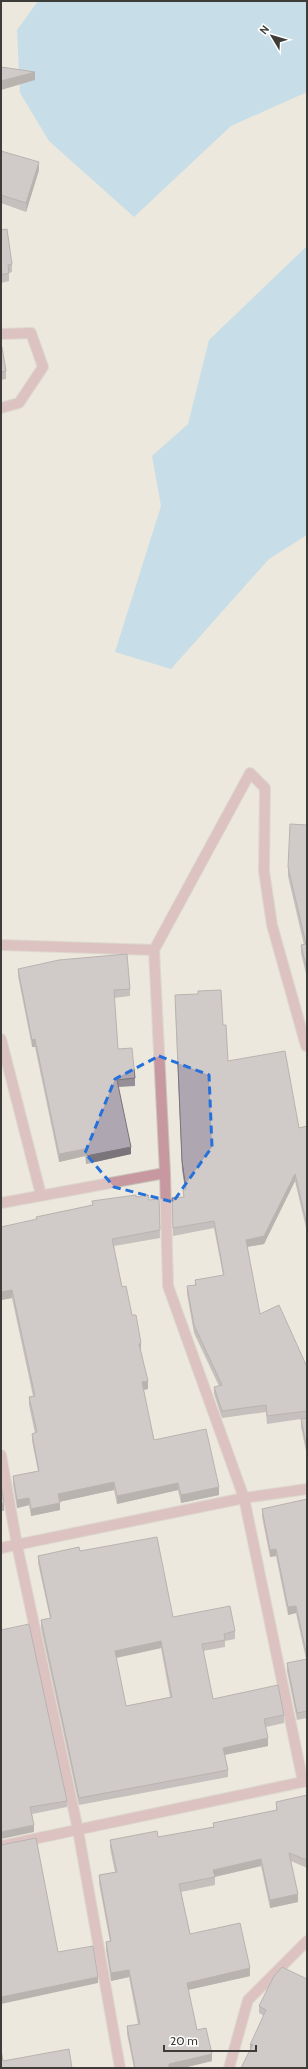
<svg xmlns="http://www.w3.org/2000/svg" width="308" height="2069" font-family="Cabin,sans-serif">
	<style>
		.water { fill: #99d2f6 }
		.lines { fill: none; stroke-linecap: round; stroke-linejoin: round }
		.minor-casing { stroke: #c9c6bc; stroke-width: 12 }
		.minor { stroke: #c898a0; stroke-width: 10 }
		.wall { fill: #968f97; fill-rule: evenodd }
		.shaded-wall { fill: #7a747b }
		.building { fill: #aea6b0; stroke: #7a747b; fill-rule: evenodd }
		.marked { fill: none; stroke: #2471dc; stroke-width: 3; stroke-dasharray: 8 5; stroke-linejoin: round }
	</style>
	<rect width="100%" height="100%" fill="#ece8dd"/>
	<!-- water -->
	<path class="water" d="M38 1H307V92L231 126 134 217 49 141 20 93 17 30Z
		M307 246V535L269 559 171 669 115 652 161 506 152 456 188 424 209 340Z"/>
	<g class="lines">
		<!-- minor casing -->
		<g class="minor-casing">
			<path id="minor" d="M1 334 31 333 43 367 19 403 1 408
				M1 945 154 950 165 1173 168 1286 244 1498 303 1782
				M154 950 250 773 265 788 264 871 272 925 306 1046
				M1 1039 41 1195
				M1 1203 165 1173
				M1 1455 17 1545 78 1830 120 2068
				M1 1548 244 1498 307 1489
				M1 1846 307 1781
				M229 2068 248 2000 307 1941"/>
		</g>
		<!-- minor -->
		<use href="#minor" class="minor"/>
	</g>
	<!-- wall -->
	<path class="wall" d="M1 151 39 170 26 212 1 203Z
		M1 230 12 264V272L9 273V281L1 283Z
		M1 347 6 371V379L1 380Z
		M307 825V978L301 953V945H304L288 876V867Z
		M18 969 130 989V996L114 998 118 1049 135 1078V1086L118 1087 131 1154 86 1164 85 1156 59 1162 35 1047H32L18 976Z
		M175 1003 223 1025 228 1061 299 1128 307 1126V1232L295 1181 264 1244 247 1247 260 1314 307 1367V1456L301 1427V1419L267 1424 266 1412 222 1418 214 1394V1387L219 1386 194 1333 187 1294V1286L195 1285V1280L223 1275 214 1228 173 1236 172 1198H183L185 1189 182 1169Z
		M136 1197 149 1200 159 1199 160 1238 114 1246 122 1287 132 1315 141 1351 148 1389 143 1390 154 1440 219 1495 181 1503 178 1490 117 1504 114 1490 59 1502 60 1510 31 1516 29 1505 17 1508 13 1484V1476L38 1471 32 1441V1434L35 1433 29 1405V1397L33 1396 12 1298 1 1300 36 1219V1217L92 1205V1201Z
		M307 1499V1718L297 1720 287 1671V1663L306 1659 296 1613 288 1615 276 1556 270 1557 262 1517V1509Z
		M80 1551 173 1617 235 1631V1639L225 1641V1647L203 1651 213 1699 284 1715V1723L266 1727 268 1746 225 1755 228 1770V1777L79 1805 41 1628V1620L50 1618 38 1563V1556ZM161 1648 170 1697 126 1706 116 1658Z
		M1 1630 67 1801V1807L32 1814 34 1832Z
		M307 1795V1868L291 1861 298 1902 270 1908 261 1866 215 1877V1885L181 1892 190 1934 250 1976 188 1990 197 2030 212 2061 183 2068H134L127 2034V2026L138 2025 129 1977 111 1981 106 1950V1942H110L99 1883V1875L115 1872 110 1848V1840L158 1837 213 1827V1823L276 1810V1802Z
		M307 1979 250 2050 264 2016 259 2013V2006Z"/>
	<!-- shaded-wall -->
	<path class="shaded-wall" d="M35 72V80L1 90V81Z
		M39 162V170L26 212V203Z
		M35 1039V1047H32V1040Z
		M131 1147V1154L86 1164V1156Z
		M85 1149V1156L59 1162V1154Z
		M295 1174V1181L264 1244 246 1247V1240Z
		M12 1290V1298L1 1300V1292Z
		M141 1343V1351L139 1344Z
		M148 1381V1389L142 1390V1382Z
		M114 1482V1490L58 1502V1494Z
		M178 1483V1490L117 1504V1496Z
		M219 1487V1495L181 1503V1495Z
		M29 1498V1505L17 1508V1500Z
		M4 1503V1511H1V1504Z
		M60 1503V1510L31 1516V1509Z
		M276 1549V1556L270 1557V1550Z
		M296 1606V1613L288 1615V1607Z
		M161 1641V1648L115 1658V1651Z
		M268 1738V1746L223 1755V1748Z
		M34 1825V1832L1 1839V1832Z
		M261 1859V1866L213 1877V1870Z
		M298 1894V1902L270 1908V1900Z
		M250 1968V1976L187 1990V1983Z
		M129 1970V1977L111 1981V1973Z
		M98 1977V1983L1 2004V1997Z
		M253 2044 250 2052V2045Z
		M212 2054V2061L183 2068H169V2064Z"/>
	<!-- building -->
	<path class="building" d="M1 67 35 72 1 81Z
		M1 151 39 162 26 203 1 195Z
		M7 229 12 264 8 265 9 273 1 275V230Z
		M1 347H2L6 371 1 372Z
		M290 824 307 825V970L301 945 306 944 288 867Z
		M127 954 130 989 114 990 118 1049 132 1048 135 1078 117 1080 131 1147 86 1156 85 1149 59 1154 35 1039 32 1040 18 969 59 960Z
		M221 990 223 1025H226L228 1061 285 1051 299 1128 307 1126V1225L295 1174 264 1236 246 1240 260 1314 279 1305 307 1367V1411L267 1416 266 1405 222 1411 214 1387 222 1385 194 1325 187 1286 196 1285 195 1280 224 1275 214 1221 173 1228 172 1198 184 1197 183 1190 186 1189 182 1161 175 995 198 994V991Z
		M136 1195V1197L148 1195 149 1200 159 1199 160 1230 112 1239 122 1287 126 1286 132 1315H136L141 1343 139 1344 148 1381 142 1382 154 1440 206 1429 219 1487 181 1495 178 1483 117 1496 114 1482 58 1494 60 1503 31 1509 29 1498 17 1500 13 1476 39 1471 32 1434 37 1432 29 1397 35 1396 12 1290 1 1292V1227L37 1219 36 1217 93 1205 92 1201Z
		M307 1418V1448L301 1419Z
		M1 1484 4 1503 1 1504Z
		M307 1499V1656L296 1606 288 1607 276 1549 270 1550 262 1509Z
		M157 1537 173 1617 230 1606 235 1631 224 1634 225 1640 202 1644 213 1699 278 1685 284 1715 264 1719 268 1738 223 1748 228 1770 79 1798 41 1620 51 1618 38 1556 79 1547 80 1551ZM161 1641 172 1697 126 1706 115 1651Z
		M29 1624 67 1801 30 1807 34 1825 1 1832V1630Z
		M307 1659V1711L297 1713 287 1663Z
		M307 1795V1860L289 1853 298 1894 270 1900 261 1859 213 1870 215 1877 179 1884 190 1934 240 1923 250 1968 187 1983 197 2030 206 2028 212 2054 169 2064V2068H135L127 2026 140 2024 129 1970 111 1973 106 1942 111 1941 99 1875 117 1872 110 1840 157 1831 158 1837 214 1827 213 1823 277 1810 276 1802Z
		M36 1838 58 1952 93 1946 98 1977 1 1997V1845Z
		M282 1967 307 1979V2068H241L253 2044 250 2045 266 2010 259 2006 274 1976Z
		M69 2049 72 2068H1V2050L3 2061Z"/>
	<!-- marked area -->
	<path d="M0 0H308V2069H0ZM159 1056 209 1075 212 1147 173 1202 114 1187 85 1153 115 1079Z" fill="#ece8dd" fill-opacity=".55" fill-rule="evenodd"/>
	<path class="marked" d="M159 1056 209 1075 212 1147 173 1202 114 1187 85 1153 115 1079Z"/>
	<!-- border -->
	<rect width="308" height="2069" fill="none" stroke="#3e3c38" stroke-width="4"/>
	<!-- north arrow -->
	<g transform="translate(272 36) rotate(308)" stroke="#ffffff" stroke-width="3" paint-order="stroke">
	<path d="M0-3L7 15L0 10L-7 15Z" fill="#3e3c38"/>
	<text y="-6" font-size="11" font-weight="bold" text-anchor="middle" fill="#3e3c38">N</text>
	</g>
	<!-- scale -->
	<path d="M164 2045v6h92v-6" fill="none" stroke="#3e3c38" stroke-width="2"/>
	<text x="170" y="2045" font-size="12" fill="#3e3c38" stroke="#ffffff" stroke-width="3" paint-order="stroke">20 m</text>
</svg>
